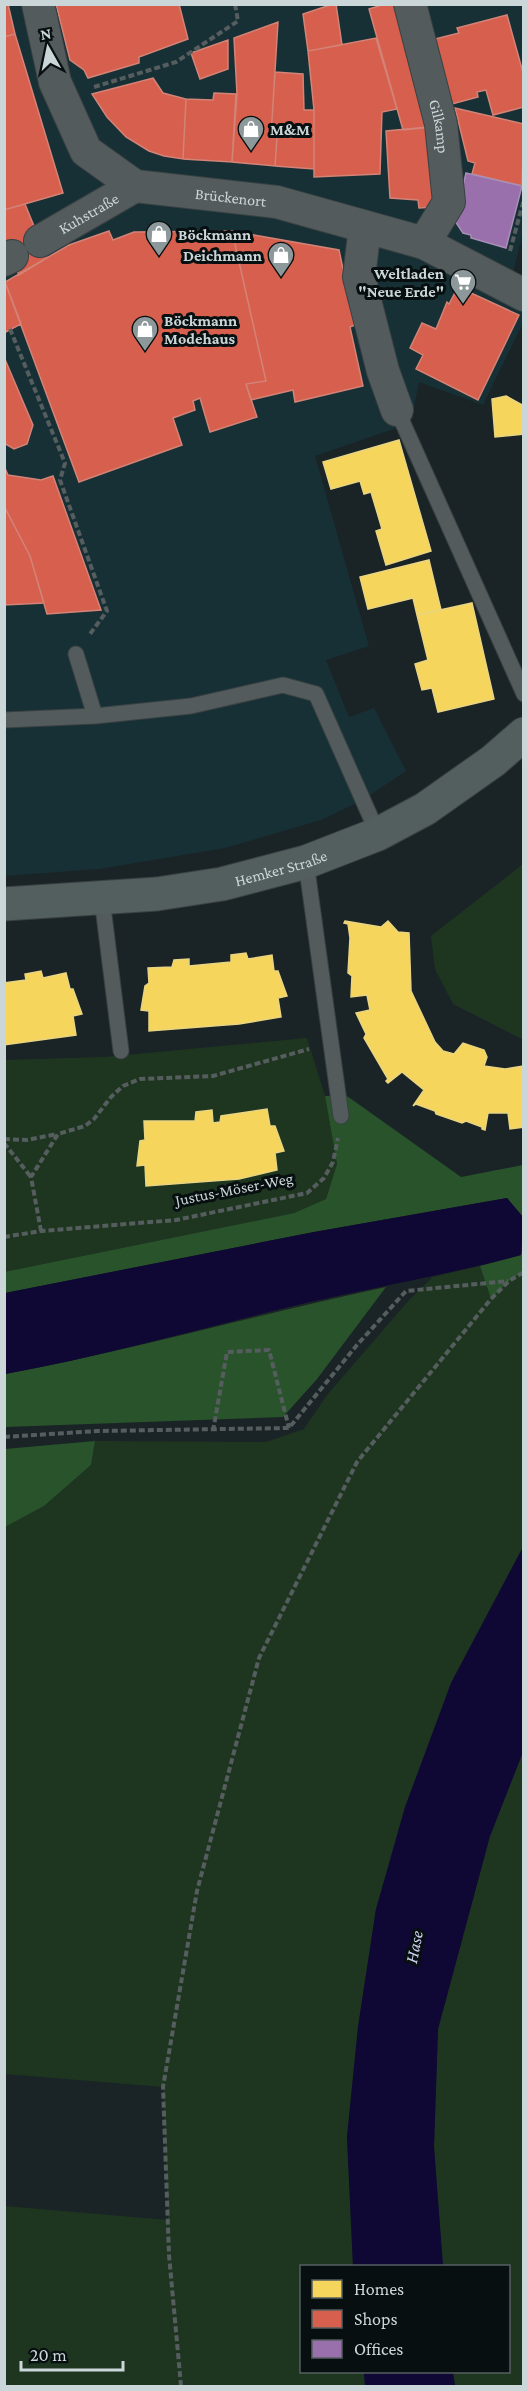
<svg xmlns="http://www.w3.org/2000/svg" width="528" height="2391" font-family="'Crimson Pro',serif">
	<style>
		.built { fill: #173035 }
		.green { fill: #1e3620 }
		.forest { fill: #29532b }
		.water { fill: #0f0734 }
		.homes { fill: #f6d55c; stroke: #e9d581; stroke-width: 1.5 }
		.shops { fill: #d6604d; stroke: #d38377; stroke-width: 1.5 }
		.offices { fill: #9970ab; stroke: #a88fb8; stroke-width: 1.5 }
		.lines { fill: none; stroke-linecap: round; stroke-linejoin: round }
		.lane-casing { stroke: #394143; stroke-width: 17 }
		.street-casing { stroke: #394143; stroke-width: 34 }
		.secondary-casing { stroke: #394143; stroke-width: 35 }
		.path { stroke: #565d5f; stroke-width: 4; stroke-dasharray: 6 3; stroke-linecap: butt }
		.lane { stroke: #535b5d; stroke-width: 15 }
		.street { stroke: #535b5d; stroke-width: 32 }
		.secondary { stroke: #535e5f; stroke-width: 33 }
		.labels { text-anchor: middle; dominant-baseline: central; stroke-width: 6; stroke-linejoin: round; paint-order: stroke }
		.street-label { font-size: 16px; fill: #cbd6d8; stroke: #070f10 }
		.poi-label { font-size: 16px; font-weight: bold; fill: #cbd6d8; stroke: #070f10; text-anchor: start }
		.water-label { font-size: 18px; font-style: italic; fill: #ced0f2; stroke: #070f10 }
	</style>
	<rect width="100%" height="100%" fill="#1a2426"/>
	<!-- built -->
	<path class="built" d="M5 5H523L524 228 507 297 523 304V323L483 405 419 382 411 423 315 456 369 646 326 660 349 717 374 708 406 771 361 801 321 820 225 848 99 869 5 876Z"/>
	<!-- green -->
	<path class="green" d="M523 864 524 1038H520L453 1004 435 969 431 936Z
		M307 1038 325 1096 337 1164 326 1199 294 1213 5 1272 4 1060 105 1057Z
		M480 1266 491 1299 509 1281 523 1272V1547L451 1683 376 1909 358 2027 347 2137 353 2266H302V2372H364L365 2386H5L4 2206 168 2220 163 2087 5 2074V1527L44 1506 91 1465 95 1441 266 1442 304 1429 327 1395 410 1299 433 1277Z
		M523 1752V2386H455L453 2372H508V2266H443L434 2147 438 2029 490 1836Z"/>
	<!-- forest -->
	<path class="forest" d="M325 1096H347L461 1177 523 1165V1217L507 1198 314 1232 5 1293 4 1272 294 1213 326 1199 337 1164Z
		M523 1246V1272L509 1281 491 1299 480 1266 521 1255Z
		M386 1287 317 1379 283 1417 5 1427V1374C133 1350 259 1314 386 1287Z
		M95 1441 91 1465 44 1506 5 1527V1449Z"/>
	<!-- water -->
	<path class="water" d="M507 1198 523 1217 521 1255C443 1276 363 1289 285 1308 191 1331 99 1357 5 1374V1293L314 1232Z
		M523 1547V1752L490 1836 438 2029 434 2147 443 2266H353L347 2137 358 2027 376 1909 405 1807 451 1683Z
		M364 2372H453L455 2386H365Z"/>
	<!-- homes -->
	<path class="homes" d="M506 396 524 406V434L495 437 492 399Z
		M399 440 431 551 386 565 376 531 382 529 371 492 364 494 360 481 331 489 323 462Z
		M429 560 441 610 417 615 413 598 368 609 360 577Z
		M472 603 494 699 438 712 432 688 422 690 415 664 428 660 417 615Z
		M345 921 381 927 388 921 398 932 409 933 411 991 435 1042 443 1051 454 1054 463 1043 484 1050 487 1057 484 1066 505 1069 524 1066V1127L510 1129 508 1113H488L485 1130 482 1129V1127L466 1121 462 1123 436 1114 435 1111 416 1104 413 1106 424 1090 402 1072 388 1083 386 1081 388 1079 364 1038 366 1034 356 1013 370 1010 367 995 351 997 352 976 348 973 350 938 348 924 344 923Z
		M246 953 248 959 272 955 274 971H278L287 996 278 998 281 1017 239 1024 149 1031V1011L141 1010 145 986 149 983 148 968 172 967 174 960 189 959V966L231 962V955Z
		M41 971 43 978 66 973 70 989H73L82 1014 73 1016 76 1035 4 1045V983L26 980 25 974Z
		M267 1109 270 1126H275L284 1151 275 1153 277 1170 239 1179 146 1186 145 1165 137 1166 140 1141 145 1140 144 1121H195L196 1112 212 1110 213 1123 220 1122 221 1116Z"/>
	<!-- shops -->
	<path class="shops" d="M4 4H8L15 34 4 37Z
		M56 4H179L188 39 139 57V63L88 78 84 70 70 60Z
		M333 4H336L342 45 308 51 303 14Z
		M385 4H398L432 127 403 130 369 9Z
		M507 15 524 76V107L493 115 486 90 477 92 478 97 448 105 431 40 459 33 457 28Z
		M278 22 271 136 277 137 275 166 232 162 237 94 234 38Z
		M15 34 63 193 4 210V37Z
		M376 38 397 109 382 112 380 174 314 177V110L308 51Z
		M228 40V69L200 79 191 53Z
		M275 72 303 74 304 110H314V169L275 166 277 137 271 136Z
		M153 78 163 93 186 99 183 159 164 156 149 151 126 137 107 117 92 94Z
		M214 93 236 94 232 162 183 159 186 99 213 100Z
		M455 108 524 124 522 186 472 174 475 163 468 161Z
		M428 127 436 207 419 208 418 200 390 198 386 131Z
		M25 204 47 258 19 275 4 239V210Z
		M109 231 113 240 134 232 232 231 266 381 246 384 257 417 210 432 200 398 193 401 195 410 173 418 182 445 79 482 5 282 69 245Z
		M232 231 339 250 355 325 350 327 363 386 295 402 293 390 251 400 246 384 266 381Z
		M5 282 21 324 4 333V283Z
		M458 287 519 315 478 400 416 369 423 355 410 348 422 323 436 329 447 302 449 304Z
		M4 357 33 425 27 444 14 449 4 443Z
		M4 466 8 475 41 480 53 476 101 610 47 614 30 556 4 506Z
		M4 506 30 556 44 603 4 605Z"/>
	<!-- offices -->
	<path class="offices" d="M466 173 522 186 506 248 471 238V235L463 233 455 221Z"/>
	<g class="lines">
		<!-- lane casing -->
		<g class="lane-casing">
			<path id="lane" d="M397 410 524 694
				M76 654 95 716
				M4 720 95 716 191 706 283 685 316 694 378 834
				M306 862 341 1116
				M102 899 121 1051"/>
		</g>
		<!-- street casing -->
		<g class="street-casing">
			<g id="street">
				<path id="s1" d="M38 4 55 82 86 151 135 186 277 202 424 243 524 295"/>
				<path id="s2" d="M410 4 441 124 449 202 424 243"/>
				<path d="M365 227 359 277 383 371 397 410"/>
				<path id="s3" d="M40 241 135 186"/>
				<path d="M4 260 12 256"/>
			</g>
		</g>
		<!-- secondary casing -->
		<g class="secondary-casing">
			<g id="secondary">
				<path id="s4" d="M4 904 157 894 222 884 306 862 378 834 425 809 493 761 524 734"/>
			</g>
		</g>
		<!-- path -->
		<path class="path" d="M94 87 176 62 238 21 235 4
			M510 251 524 199
			M10 329 65 463 60 480 107 611 90 634
			M4 1139 27 1140 57 1134
			M4 1143 31 1177
			M41 1231 31 1177 58 1134 85 1126 94 1119 111 1097 123 1086 140 1079 213 1076 309 1049
			M4 1237 41 1231 176 1220 307 1193 324 1178 333 1162 338 1138
			M213 1431 227 1352 269 1350 289 1428
			M4 1437 97 1431 289 1428 357 1345 406 1291 508 1281
			M181 2386 169 2255 163 2087 197 1891 259 1658 357 1462 491 1299 509 1281 524 1272"/>
		<!-- lane -->
		<use href="#lane" class="lane"/>
		<!-- street -->
		<use href="#street" class="street"/>
		<!-- secondary -->
		<use href="#secondary" class="secondary"/>
	</g>
	<!-- icons -->
	<defs>
		<g id="shop-pin" transform="scale(1.35)"><path d="M0 17L-7.5 6A9.5 9.5 0 1 1 7.5 6Z" fill="#8d989a" stroke="#070f10"/><path d="M-5-2.5h2.3a2.7 3.5 0 0 1 5.4 0H5L5.5 6h-11ZM-1.5-2.5h3a1.5 2.3 0 0 0-3 0Z" fill="#fff"/></g>
		<g id="supermarket-pin" transform="scale(1.35)"><path d="M0 17L-7.5 6A9.5 9.5 0 1 1 7.5 6Z" fill="#8d989a" stroke="#070f10"/><path d="M-6-5.5h2.5l.6 2H6L4.5 2H-2.5L-4.4-4H-6ZM-1.5 3.2a1.3 1.3 0 1 0 .1 0ZM3 3.2a1.3 1.3 0 1 0 .1 0Z" fill="#fff"/></g>
	</defs>
	<g fill-rule="evenodd">
		<use href="#shop-pin" x="251" y="129"/>
		<use href="#shop-pin" x="159" y="234"/>
		<use href="#shop-pin" x="281" y="255"/>
		<use href="#supermarket-pin" x="463" y="282"/>
		<use href="#shop-pin" x="145" y="329"/>
	</g>
	<g class="labels">
		<!-- street labels -->
		<g class="street-label">
			<text stroke="none"><textPath href="#s2" startOffset="126">Gilkamp</textPath></text>
			<text stroke="none"><textPath href="#s1" startOffset="312">Brückenort</textPath></text>
			<text stroke="none"><textPath href="#s3" startOffset="56">Kuhstraße</textPath></text>
			<text stroke="none"><textPath href="#s4" startOffset="280">Hemker Straße</textPath></text>
			<text transform="translate(234 1189) rotate(-11)">Justus-Möser-Weg</text>
		</g>
		<!-- poi labels -->
		<g class="poi-label">
			<text x="270" y="129">M&amp;M</text>
			<text x="178" y="234">Böckmann</text>
			<text x="262" y="255" text-anchor="end">Deichmann</text>
			<text x="444" y="273" text-anchor="end">Weltladen<tspan x="444" dy="18">"Neue Erde"</tspan></text>
			<text x="164" y="320">Böckmann<tspan x="164" dy="18">Modehaus</tspan></text>
		</g>
		<!-- water labels -->
		<g class="water-label">
			<text transform="translate(414 1947) rotate(-79)">Hase</text>
		</g>
	</g>
	<!-- border -->
	<rect width="528" height="2391" fill="none" stroke="#cbd6d8" stroke-width="12"/>
	<!-- legend -->
	<rect x="300" y="2265" width="210" height="108" fill="#070f10" stroke="#555f60" stroke-width="1.5"/>
	<rect x="312" y="2280" width="30" height="18" fill="#f6d55c" stroke="#555f60" stroke-width="1.5"/>
	<text x="354" y="2295" font-size="18" fill="#cbd6d8">Homes</text>
	<rect x="312" y="2310" width="30" height="18" fill="#d6604d" stroke="#555f60" stroke-width="1.5"/>
	<text x="354" y="2325" font-size="18" fill="#cbd6d8">Shops</text>
	<rect x="312" y="2340" width="30" height="18" fill="#9970ab" stroke="#555f60" stroke-width="1.5"/>
	<text x="354" y="2355" font-size="18" fill="#cbd6d8">Offices</text>
	<!-- north arrow -->
	<g transform="translate(48 48) rotate(351)" stroke="#070f10" stroke-width="4.5" paint-order="stroke">
	<path d="M0-4.5L10 22L0 15L-10 22Z" fill="#cbd6d8"/>
	<text y="-9" font-size="16" font-weight="bold" text-anchor="middle" fill="#cbd6d8">N</text>
	</g>
	<!-- scale -->
	<path d="M21 2361v9h102v-9" fill="none" stroke="#cbd6d8" stroke-width="3"/>
	<text x="30" y="2361" font-size="18" fill="#cbd6d8" stroke="#070f10" stroke-width="4.5" paint-order="stroke">20 m</text>
</svg>
